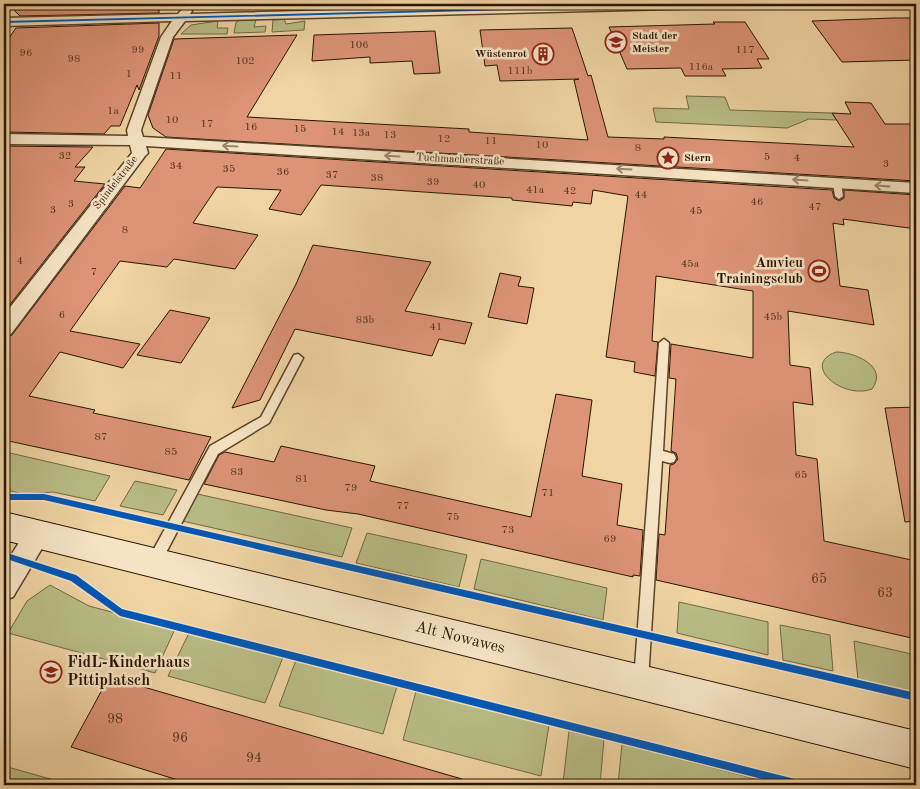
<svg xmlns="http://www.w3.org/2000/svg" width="920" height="789" font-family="'Old Standard TT',serif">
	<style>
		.green { fill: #b9bd86; stroke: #706843 }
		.building { fill: #dc9376; stroke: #281400 }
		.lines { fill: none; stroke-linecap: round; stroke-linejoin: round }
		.lane-casing { stroke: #5a4429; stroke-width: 3 }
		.street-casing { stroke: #5a4429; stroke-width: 3 }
		.secondary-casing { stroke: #281400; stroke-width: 2 }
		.lane { fill: #f5e3c4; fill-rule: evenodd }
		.street { fill: #f5e3c4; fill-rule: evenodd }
		.secondary { fill: #f5e3c4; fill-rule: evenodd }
		.cycleway-casing { stroke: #f5e3c4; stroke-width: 3 }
		.cycleway { fill: #0057b8; fill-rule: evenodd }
		.oneway { stroke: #99866c }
		.labels { text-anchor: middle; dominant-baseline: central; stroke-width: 5; stroke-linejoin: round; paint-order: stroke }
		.far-poi-label { font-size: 11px; font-weight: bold; fill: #281400; stroke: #f5e3c4; text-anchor: start }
		.number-label { font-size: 11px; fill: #55341e }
		.far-street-label { font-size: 11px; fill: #281400; stroke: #f5e3c4 }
		.poi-label { font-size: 14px; font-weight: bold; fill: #281400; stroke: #f5e3c4; text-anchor: end }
		.near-number-label { font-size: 14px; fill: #55341e }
		.near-street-label { font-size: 16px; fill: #281400; stroke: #f5e3c4 }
		.near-poi-label { font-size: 16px; font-weight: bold; fill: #281400; stroke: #f5e3c4; text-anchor: start }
	</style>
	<rect width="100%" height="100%" fill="#f0d4a4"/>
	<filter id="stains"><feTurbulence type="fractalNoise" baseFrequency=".004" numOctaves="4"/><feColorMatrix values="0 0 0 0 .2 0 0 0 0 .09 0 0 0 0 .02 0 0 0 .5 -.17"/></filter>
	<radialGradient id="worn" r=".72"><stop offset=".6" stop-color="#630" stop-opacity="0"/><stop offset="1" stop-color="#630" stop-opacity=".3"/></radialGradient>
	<!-- green -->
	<path class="green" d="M284 19 286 24 305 21 304 30 272 32 273 20Z
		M241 20H256L254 27 266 26 265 32 234 33 236 22Z
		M218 21 217 28H228L227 34H181L191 25Z
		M686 96 725 97 730 110 832 113 837 120 809 119 787 128 656 122 653 108 689 109Z
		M836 352C854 352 889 366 872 389 843 400 800 365 836 352Z
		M10 453 110 476 95 501 53 492 22 494 4 489V462Z
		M135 481 177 490 163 515 120 506Z
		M193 493 352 528 342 557 178 520Z
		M367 533 467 555 459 587 356 563Z
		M481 559 607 588 603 620 474 589Z
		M50 585 89 606 175 629 155 673 8 633 27 601Z
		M679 602 768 622V655L677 633Z
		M780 625 830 635 833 671 783 660Z
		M189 633 283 657 265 703 168 676Z
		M854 641 916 655V693L858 680Z
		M296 660 397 686 383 734 279 706Z
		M416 691 549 725 541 776 403 740Z
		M569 731 604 739 600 785H573L563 783Z
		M622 744 779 785H618Z
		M4 766 54 780 52 785H4Z"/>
	<!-- building -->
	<path class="building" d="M8 4H159V13L20 16Z
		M893 18H916V60L842 62 812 21Z
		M713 22H745L769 59H757L762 68 722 69 726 76H685L681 68 627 69 609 27 715 24Z
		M159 23V36L139 90 137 85 120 126H111L104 134 4 132V45L16 28Z
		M572 28 588 76 591 75 608 137 664 139V137L854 147 832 113 851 114 845 102 871 103 885 124H916V181L166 137 153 128 148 115 174 39 297 35 247 117 469 129V132L588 140 574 80 579 79 500 81 497 65 485 66 480 30Z
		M435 31 440 73 414 74 412 61 370 63V57L312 61 314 35Z
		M4 146 93 147 75 167H85L74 181 105 184 4 312Z
		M166 149 832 190 834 198 839 201 844 198V190L916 195V229L843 219 844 225 833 223 840 286 868 290 874 325 788 311 790 365 810 368 813 405 793 402 796 455 817 459 824 541 916 561V639L656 580 659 534 665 535 670 465 674 464 678 459 676 453 671 451 676 379 669 378 671 344 753 358V291L656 276 652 341 658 342 655 376 634 372 635 362 606 357 628 196 593 190 591 204 573 202 572 206 512 200V198L321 185 301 215 269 209 281 190 217 187 193 223 258 235 235 269 174 259 167 267 120 261 70 331 140 344 123 368 60 352 29 396 95 410 93 413 211 437 189 480 4 440V338L12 335 125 186 140 188Z
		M313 245 431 262 405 311 472 323 465 344 439 339 432 356 295 329 260 400 232 408 296 284Z
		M500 273 521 277 518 286 534 288 527 324 488 317Z
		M170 310 210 318 181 363 137 355Z
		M556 394 592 400 582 476 622 484 617 525 643 530 640 576 633 575V577L358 514 326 510 204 484 219 455 225 452 274 462 281 446 375 466 370 481 531 517Z
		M916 407V521L905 522 885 408Z
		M109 677 462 779 461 785H194L71 747Z"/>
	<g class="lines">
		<!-- lane casing -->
		<g class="lane-casing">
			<path id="lane" d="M837 180 841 183 843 196 839 199 835 196 833 183Z
				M664 339 669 343 663 451 674 454 676 458 674 462 670 463 662 461 648 680 646 685 641 687 636 685 634 680 659 343Z
				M298 354 303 358 269 423 218 454 159 566 154 568 149 566 147 562 149 558 210 446 261 417 294 355Z"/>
		</g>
		<!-- street casing -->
		<g class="street-casing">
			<path id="street" d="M577 4H716L710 8 185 21 173 37 141 130 143 137 916 183V193L146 146 148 153 145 156 11 334 4 336V315L132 153 130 145 4 144V134L128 136 127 130 161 37 172 21 4 26V18L178 14C182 9 184 7 190 8L192 11 190 14Z
				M38 524 47 527 50 535 13 597 4 600V566L29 527Z"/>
		</g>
		<!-- secondary casing -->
		<g class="secondary-casing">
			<path id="secondary" d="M4 512 916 731V769L4 540Z"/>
		</g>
		<!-- lane -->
		<use href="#lane" class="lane"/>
		<!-- street -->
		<use href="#street" class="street"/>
		<!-- secondary -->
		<use href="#secondary" class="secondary"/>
		<!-- cycleway casing -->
		<g class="cycleway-casing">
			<path id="cycleway" d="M678 4H712L710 5 4 23V21Z
				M4 494H44L916 693V701L44 500H4Z
				M4 552 76 575 122 609 803 781 806 782 807 785H786L120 616 71 581 4 558Z"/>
		</g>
		<!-- cycleway -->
		<use href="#cycleway" class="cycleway"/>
	</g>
	<!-- one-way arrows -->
	<defs><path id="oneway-shaft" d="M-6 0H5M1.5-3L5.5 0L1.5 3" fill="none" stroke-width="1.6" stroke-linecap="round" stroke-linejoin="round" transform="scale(1.25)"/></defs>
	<g class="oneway">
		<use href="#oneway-shaft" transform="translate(230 146) rotate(-177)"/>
		<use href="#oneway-shaft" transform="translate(392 156) rotate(-177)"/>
		<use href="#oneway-shaft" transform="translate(624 169) rotate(-177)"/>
		<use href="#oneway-shaft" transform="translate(800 180) rotate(-176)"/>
		<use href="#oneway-shaft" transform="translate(882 186) rotate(-176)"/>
	</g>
	<!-- icons -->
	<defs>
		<g id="school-ring" transform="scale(1.125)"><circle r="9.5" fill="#f5e3c4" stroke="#8f2418" stroke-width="1.5"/><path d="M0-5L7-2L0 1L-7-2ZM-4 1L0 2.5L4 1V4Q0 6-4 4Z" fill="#8f2418"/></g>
		<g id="building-ring" transform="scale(1.125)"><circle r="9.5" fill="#f5e3c4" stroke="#8f2418" stroke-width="1.5"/><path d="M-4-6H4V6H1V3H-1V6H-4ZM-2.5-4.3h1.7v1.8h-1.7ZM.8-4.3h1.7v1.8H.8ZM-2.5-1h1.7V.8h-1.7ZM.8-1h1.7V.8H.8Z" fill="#8f2418"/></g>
		<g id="sight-ring" transform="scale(1.125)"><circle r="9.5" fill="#f5e3c4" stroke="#8f2418" stroke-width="1.5"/><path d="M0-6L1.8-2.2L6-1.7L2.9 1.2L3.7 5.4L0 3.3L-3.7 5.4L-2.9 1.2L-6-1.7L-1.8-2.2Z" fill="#8f2418"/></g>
		<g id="stadium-ring" transform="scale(1.125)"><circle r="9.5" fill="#f5e3c4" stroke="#8f2418" stroke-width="1.5"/><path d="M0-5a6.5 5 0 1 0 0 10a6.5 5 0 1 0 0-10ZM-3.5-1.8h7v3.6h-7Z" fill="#8f2418"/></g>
	</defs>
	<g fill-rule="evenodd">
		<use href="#school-ring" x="616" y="42"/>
		<use href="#building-ring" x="543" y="54"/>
		<use href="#sight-ring" x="668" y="158"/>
		<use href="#stadium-ring" x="819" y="271"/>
		<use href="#school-ring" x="51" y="672"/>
	</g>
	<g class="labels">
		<!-- far-poi labels -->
		<g class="far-poi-label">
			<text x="632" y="36">Stadt der<tspan x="632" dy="13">Meister</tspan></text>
			<text x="527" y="54" text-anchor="end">Wüstenrot</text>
			<text x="684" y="158">Stern</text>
		</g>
		<!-- number labels -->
		<g class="number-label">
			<text x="359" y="45">106</text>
			<text x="138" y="50">99</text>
			<text x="745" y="50">117</text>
			<text x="26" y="53">96</text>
			<text x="74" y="59">98</text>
			<text x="245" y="61">102</text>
			<text x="701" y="67">116a</text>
			<text x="520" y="71">111b</text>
			<text x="129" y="74">1</text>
			<text x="176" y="76">11</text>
			<text x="113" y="111">1a</text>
			<text x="172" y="120">10</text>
			<text x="207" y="124">17</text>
			<text x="251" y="127">16</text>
			<text x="300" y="129">15</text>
			<text x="338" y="132">14</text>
			<text x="361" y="133">13a</text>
			<text x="390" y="135">13</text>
			<text x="444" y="139">12</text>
			<text x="491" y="141">11</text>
			<text x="542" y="145">10</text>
			<text x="638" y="148">8</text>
			<text x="65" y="156">32</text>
			<text x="767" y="157">5</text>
			<text x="797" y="158">4</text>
			<text x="886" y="164">3</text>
			<text x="176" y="166">34</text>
			<text x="229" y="169">35</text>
			<text x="283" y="172">36</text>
			<text x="332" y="175">37</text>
			<text x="377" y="178">38</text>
			<text x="433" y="182">39</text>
			<text x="479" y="185">40</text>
			<text x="535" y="190">41a</text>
			<text x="570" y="191">42</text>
			<text x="641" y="195">44</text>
			<text x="757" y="202">46</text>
			<text x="71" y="204">3</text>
			<text x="815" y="207">47</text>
			<text x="53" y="210">3</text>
			<text x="696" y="211">45</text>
			<text x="125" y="230">8</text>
			<text x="20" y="261">4</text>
			<text x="690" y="264">45a</text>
			<text x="94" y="272">7</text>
			<text x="62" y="315">6</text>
			<text x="773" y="317">45b</text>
			<text x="365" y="320">83b</text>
			<text x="436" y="327">41</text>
			<text x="101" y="437">87</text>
			<text x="171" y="452">85</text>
			<text x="237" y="472">83</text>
			<text x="801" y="475">65</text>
			<text x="302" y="479">81</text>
			<text x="351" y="488">79</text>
			<text x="548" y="493">71</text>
			<text x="403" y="506">77</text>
			<text x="453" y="517">75</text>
			<text x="508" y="530">73</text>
			<text x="610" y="539">69</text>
		</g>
		<!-- far-street labels -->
		<g class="far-street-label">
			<text transform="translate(460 160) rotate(3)">Tuchmacherstraße</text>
			<text transform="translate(116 183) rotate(-52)">Spindelstraße</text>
		</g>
		<!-- poi labels -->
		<g class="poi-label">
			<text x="803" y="263">Amvicu<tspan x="803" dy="16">Trainingsclub</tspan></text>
		</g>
		<!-- near-number labels -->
		<g class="near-number-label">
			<text x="819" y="579">65</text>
			<text x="885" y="593">63</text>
			<text x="115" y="719">98</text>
			<text x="180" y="738">96</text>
			<text x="254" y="758">94</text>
		</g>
		<!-- near-street labels -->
		<g class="near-street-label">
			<text transform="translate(460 638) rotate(14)">Alt Nowawes</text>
		</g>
		<!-- near-poi labels -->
		<g class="near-poi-label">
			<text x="67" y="663">FidL-Kinderhaus<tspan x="67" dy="18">Pittiplatsch</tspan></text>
		</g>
	</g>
	<!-- margin -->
	<rect width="920" height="789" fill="none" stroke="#f0d4a4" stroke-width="20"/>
	<rect x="5" y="5" width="910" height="779" fill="none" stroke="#281400" stroke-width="2.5"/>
	<rect x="10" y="10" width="900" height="769" fill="none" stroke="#281400"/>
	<rect width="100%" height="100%" filter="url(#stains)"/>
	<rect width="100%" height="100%" fill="url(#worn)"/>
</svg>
